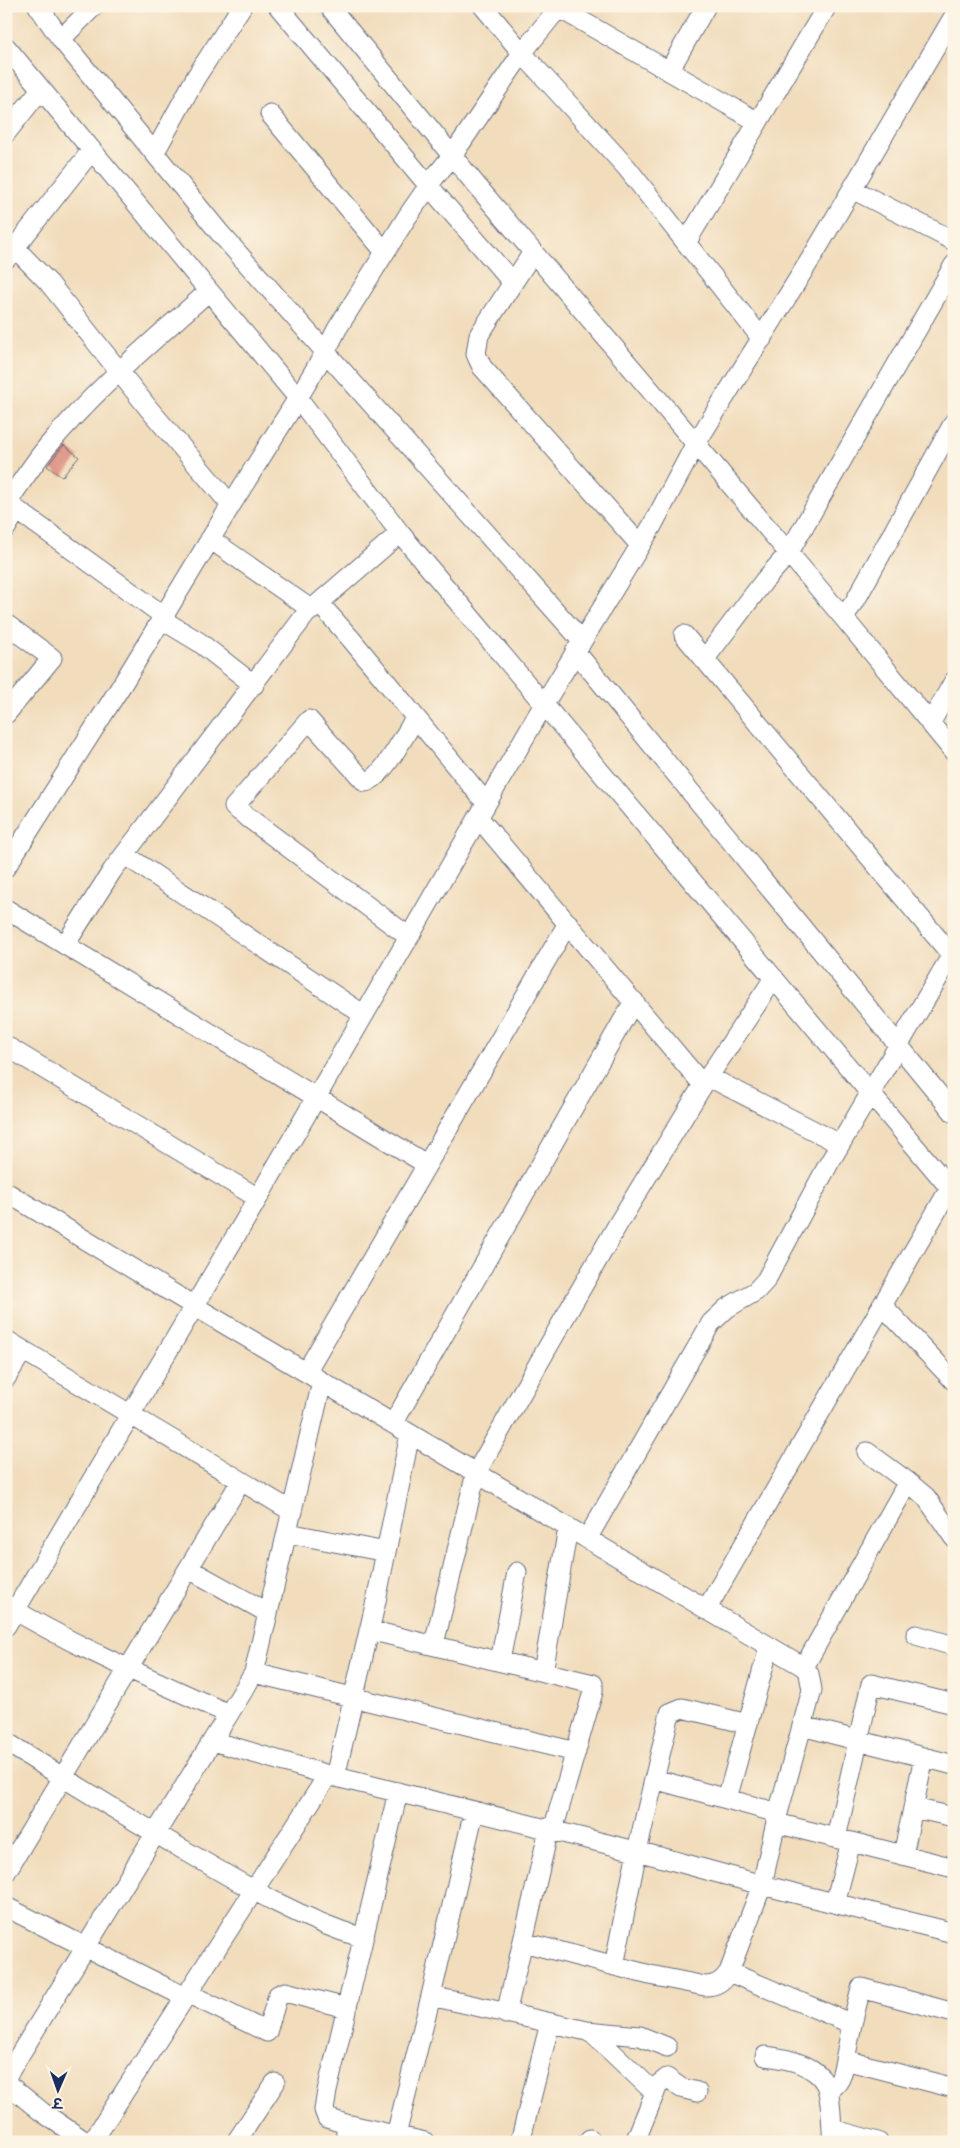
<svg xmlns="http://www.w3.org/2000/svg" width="960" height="2148" font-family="Caveat,'Playpen Sans Deva',sans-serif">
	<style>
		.building { fill: #df9687 }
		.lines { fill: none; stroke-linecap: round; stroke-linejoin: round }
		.minor-casing { stroke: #666c7f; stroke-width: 21 }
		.minor { stroke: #fff; stroke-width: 19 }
	</style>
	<rect width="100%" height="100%" fill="#fcf5e5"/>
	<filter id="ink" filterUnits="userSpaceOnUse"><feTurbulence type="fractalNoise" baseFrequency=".02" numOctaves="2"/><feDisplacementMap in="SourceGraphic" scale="10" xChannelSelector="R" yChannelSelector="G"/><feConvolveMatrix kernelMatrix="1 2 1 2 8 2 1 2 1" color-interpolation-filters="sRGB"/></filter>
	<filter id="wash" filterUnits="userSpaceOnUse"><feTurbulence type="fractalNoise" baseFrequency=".0096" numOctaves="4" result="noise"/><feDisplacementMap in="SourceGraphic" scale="20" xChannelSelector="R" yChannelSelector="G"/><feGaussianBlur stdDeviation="1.12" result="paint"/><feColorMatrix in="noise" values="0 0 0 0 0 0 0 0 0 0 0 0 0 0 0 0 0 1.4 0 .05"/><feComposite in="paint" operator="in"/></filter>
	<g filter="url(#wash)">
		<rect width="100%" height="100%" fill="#f1dcbb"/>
		<g id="blocks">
			<!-- building -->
			<path class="building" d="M64 445 79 457 62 477 47 466Z"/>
		</g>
	</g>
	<g filter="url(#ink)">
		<use href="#blocks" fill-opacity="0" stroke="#666c7f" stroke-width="1"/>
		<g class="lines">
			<!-- minor casing -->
			<g class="minor-casing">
				<path id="minor" d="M38 6 61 39 219 232 582 641
					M278 6 428 185 513 283
					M329 6 477 186 843 617 954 752
					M483 6 522 53 627 168 762 339
					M559 8 758 122
					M61 39 94 6
					M6 47 41 89
					M669 71 706 6
					M270 114 385 252
					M6 133 41 89 298 398 400 533
					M155 152 196 77 242 6
					M852 189 954 241
					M686 243 827 6
					M15 248 49 283 149 409 231 505
					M533 252 479 335 476 354 482 367 640 545
					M6 259 92 150
					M6 502 164 616
					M7 503C20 484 33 464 47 447 95 389 153 341 209 291
					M6 528 17 510
					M210 539 312 610
					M320 604 351 639 486 803
					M843 617 854 603 954 422
					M161 619 199 642 254 685
					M6 624 52 658 6 714
					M684 635 954 958
					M575 651 954 1113
					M704 660 764 581 788 554 954 265
					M930 724 954 681
					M478 817 703 1085
					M125 855 364 1015
					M6 867 123 683 231 505 298 398 326 351 337 329 407 217 434 178 452 156 522 53 560 6
					M6 909 426 1164
					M409 937 234 807 309 720 365 782C381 781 406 733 415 718
					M65 945 112 871 306 614 400 533 954 1193
					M6 1046 258 1198
					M709 1077 840 1144
					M6 1192 194 1306 804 1667 908 1482 926 1497 954 1538
					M882 1305 954 1381
					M6 1340 293 1512
					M306 1372 568 923
					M6 1378 23 1350
					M393 1424 634 1001
					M867 1452 908 1482
					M288 1533 386 1552
					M587 1539 711 1323 727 1308 756 1291 766 1280 828 1165 954 951
					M189 1569 268 1613
					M6 1605C77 1648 154 1680 229 1714
					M706 1610 950 1188
					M6 1626 258 1198 544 704 652 526 695 445 815 252 954 16
					M369 1630 593 1684V1692L553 1830
					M916 1635 954 1646
					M434 1644 476 1473 618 1224 703 1085 774 978
					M500 1661 517 1572
					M543 1672 568 1528
					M254 1673 576 1752
					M802 1726 954 1765
					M213 1741 328 1775
					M6 1742C67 1780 127 1817 189 1853 245 1886 300 1919 363 1938
					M335 1777 376 1601 410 1434
					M654 1779 727 1799
					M398 1792 327 2091 324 2110 327 2118 346 2124 425 2142
					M913 1808 954 1817
					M778 1813 812 1690 809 1674 804 1667
					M776 1823 954 1868
					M836 1838 871 1684 954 1704
					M903 1855 924 1757
					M6 1872 241 1481
					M835 1903 851 1842
					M6 1907 185 1997
					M523 1942 650 1975 705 1986C716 1986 722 1982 729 1972L762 1885 778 1813 727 1799 769 1647
					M614 1966 637 1851 670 1713 682 1708 748 1724
					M729 1972 852 2024 845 2060 954 2088
					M187 1993 267 2032 278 1995 285 1992 346 2008
					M431 1996 474 1811
					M506 2014 549 1829
					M852 2024 861 1988 954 2013
					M587 2031 640 2036 667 2047
					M765 2056C785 2058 814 2064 825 2083 832 2096 831 2126 833 2142
					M6 2077 254 1673 322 1382
					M6 2083 42 2112 86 2142
					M828 2091C841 2083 842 2075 845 2060
					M346 2124V2142
					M832 2129 878 2142
					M396 2135 431 1996 587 2031 594 2035 655 2093
					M92 2142 328 1775 660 1857 762 1885 954 1933
					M236 2142 275 2083
					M520 2142 550 2023
					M587 2142 590 2139
					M635 2142 658 2085 667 2078 681 2088 697 2092"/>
			</g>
			<!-- minor -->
			<use href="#minor" class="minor"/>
		</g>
	</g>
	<!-- margin -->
	<rect width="960" height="2148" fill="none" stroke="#fcf5e5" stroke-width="25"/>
	<!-- north arrow -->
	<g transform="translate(58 2090) rotate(182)" stroke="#fcf5e5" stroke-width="4" paint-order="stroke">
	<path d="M0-4L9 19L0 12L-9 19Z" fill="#1b2f5e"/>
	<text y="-8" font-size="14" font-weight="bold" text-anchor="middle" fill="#1b2f5e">उ</text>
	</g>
</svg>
